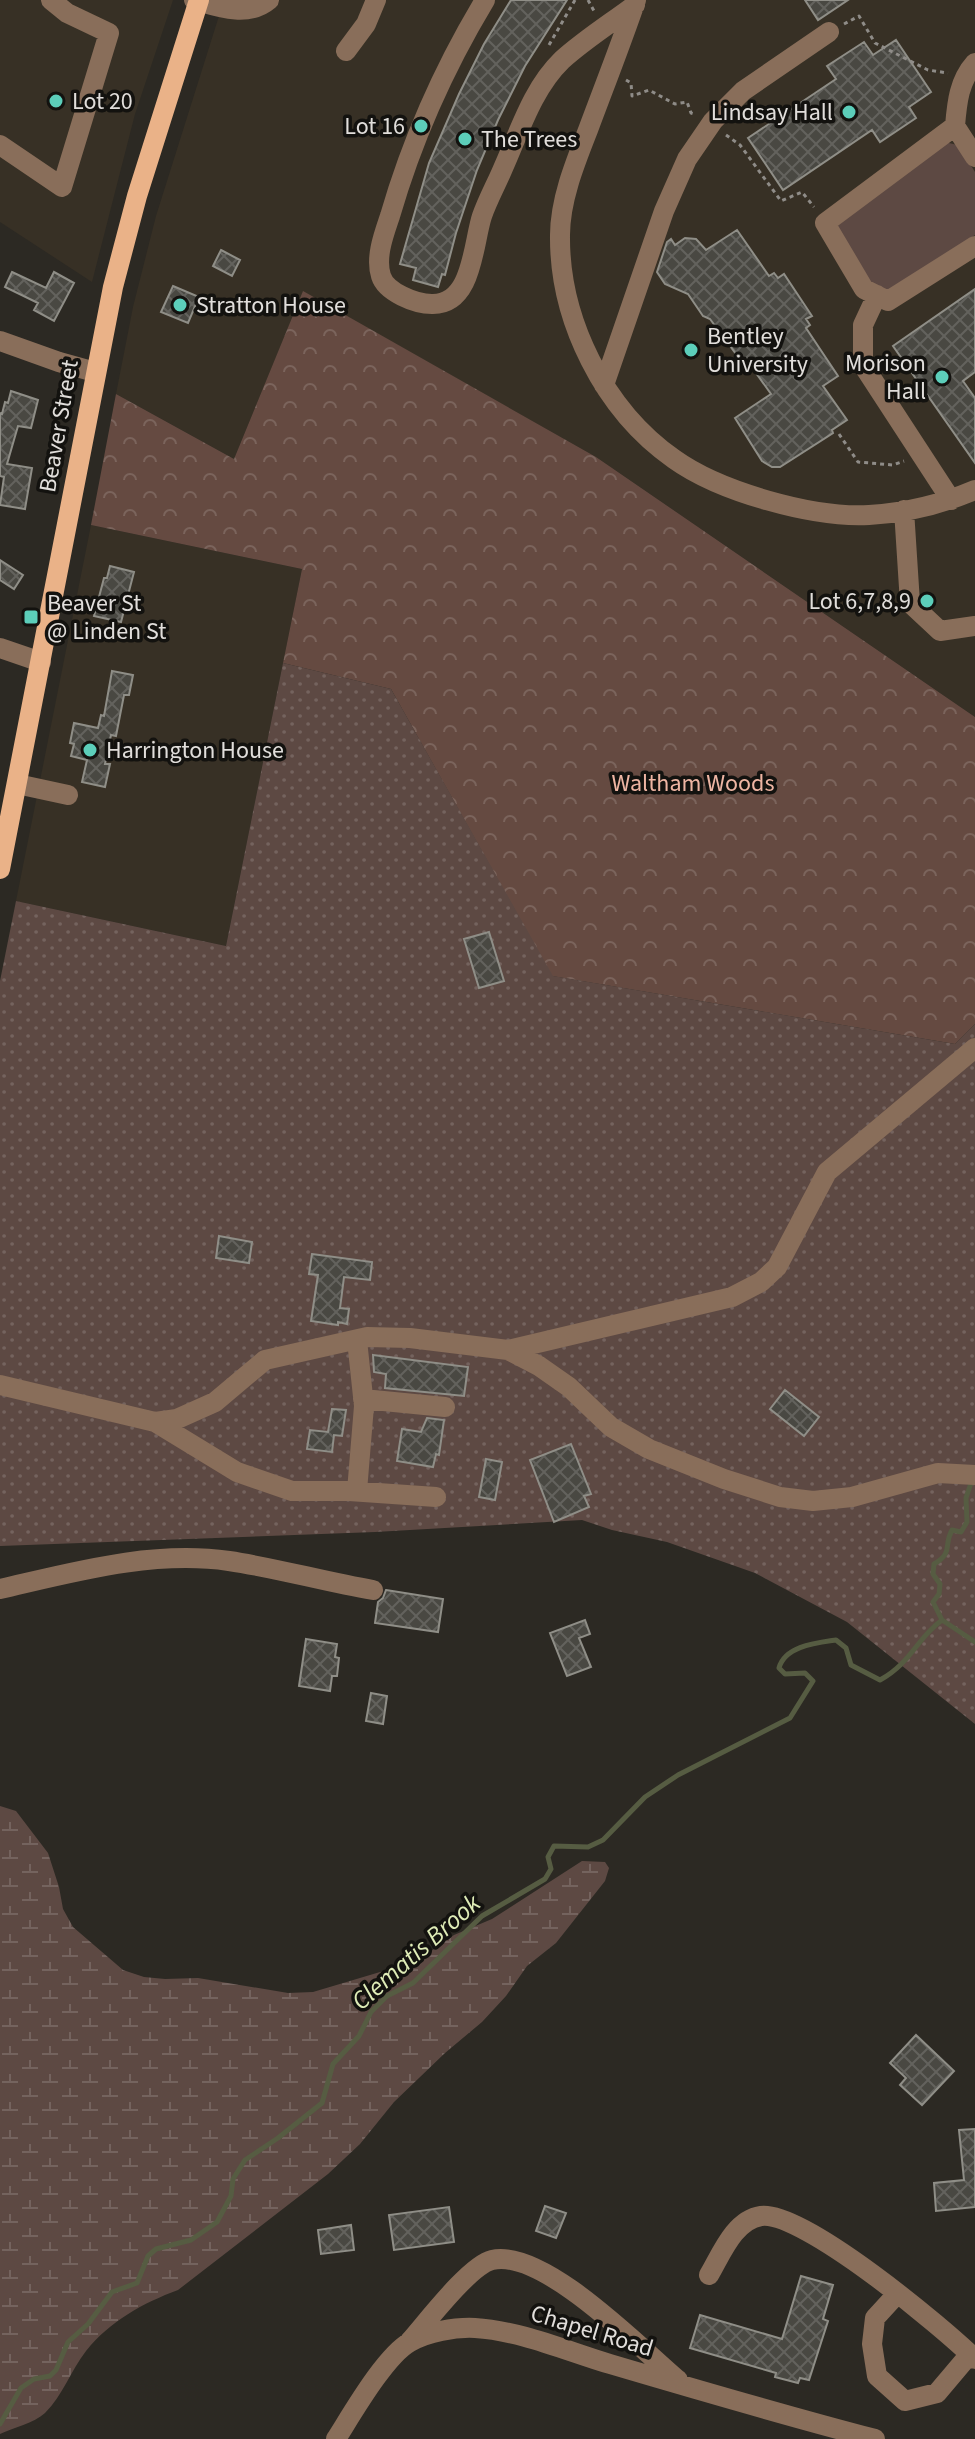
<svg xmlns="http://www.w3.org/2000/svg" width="975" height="2439" font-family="'Source Sans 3',sans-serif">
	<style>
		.built { fill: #373025 }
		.grass { fill: #5d4943 }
		.forest { fill: url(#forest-crowns) }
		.wetland { fill: url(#wetland-marsh) }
		.park { fill: url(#park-dots) }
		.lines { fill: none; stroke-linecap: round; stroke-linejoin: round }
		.stream { stroke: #565c42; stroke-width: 5 }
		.building { fill: url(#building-cross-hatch); stroke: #8f8e87; stroke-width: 2 }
		.path { stroke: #8f8c88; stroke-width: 3; stroke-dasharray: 4 4; stroke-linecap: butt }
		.minor { stroke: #896e5a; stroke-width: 20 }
		.major { stroke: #eab288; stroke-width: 20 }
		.poi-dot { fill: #5cceba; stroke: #13120f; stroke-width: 3 }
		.labels { text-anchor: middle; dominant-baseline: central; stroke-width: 7; stroke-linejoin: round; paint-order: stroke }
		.poi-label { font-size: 24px; fill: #e1dedb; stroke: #13120f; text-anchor: start }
		.street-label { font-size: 24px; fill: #e1dedb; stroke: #13120f }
		.park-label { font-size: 24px; fill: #eeb5a3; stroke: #13120f }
		.water-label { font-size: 26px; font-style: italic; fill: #dfecb7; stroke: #13120f }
	</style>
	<defs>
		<pattern id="forest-crowns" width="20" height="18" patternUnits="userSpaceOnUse" patternTransform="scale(2)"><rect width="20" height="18" fill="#654a41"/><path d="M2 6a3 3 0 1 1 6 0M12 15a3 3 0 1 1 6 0" fill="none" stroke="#7b645c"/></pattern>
		<pattern id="wetland-marsh" width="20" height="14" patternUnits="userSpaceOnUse" patternTransform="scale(2)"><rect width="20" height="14" fill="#5d4943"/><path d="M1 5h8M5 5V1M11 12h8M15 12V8" fill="none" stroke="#74635e"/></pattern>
		<pattern id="park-dots" width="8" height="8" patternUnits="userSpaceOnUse" patternTransform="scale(2)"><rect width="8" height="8" fill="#5d4943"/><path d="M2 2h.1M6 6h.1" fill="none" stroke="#74635e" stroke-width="1.8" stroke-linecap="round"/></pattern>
		<pattern id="building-cross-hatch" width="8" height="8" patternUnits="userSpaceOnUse" patternTransform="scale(2)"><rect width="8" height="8" fill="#494842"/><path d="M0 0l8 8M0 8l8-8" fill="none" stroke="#63625d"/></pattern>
	</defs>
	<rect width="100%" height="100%" fill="#2c2923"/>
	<!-- built -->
	<path class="built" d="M0 0H173L135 114 92 282 0 222Z
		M224 0H975V717L596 457 303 292 234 459 116 394 133 307 156 216Z
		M91 525 302 569 226 946 16 901Z"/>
	<!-- grass -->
	<path class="grass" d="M944 142 958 145 975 172V235L892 292 873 286 837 226Z"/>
	<!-- forest -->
	<path class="forest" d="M303 291 596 457 975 717V1024L955 1044 552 976 391 689 283 663 302 569 91 525 116 394 234 459Z"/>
	<!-- wetland -->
	<path class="wetland" d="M0 1806 16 1811 48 1853 59 1887 63 1909 73 1927 123 1970 144 1977 165 1979 198 1978 288 1993 313 1992 417 1961 454 1935 492 1919 582 1861 605 1862 609 1868 605 1881 556 1943 527 1966 506 1996 482 2022 445 2053 394 2102 360 2144 328 2174 178 2290C143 2303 110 2321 86 2351 71 2370 63 2395 45 2413 34 2423 13 2428 0 2434Z"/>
	<!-- park -->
	<path class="park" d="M283 663 391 689 553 976 955 1044 975 1024V1724L847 1622 755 1573 667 1542 612 1530 582 1520 375 1532 0 1546V981L16 901 226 946Z"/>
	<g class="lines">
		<!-- stream -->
		<path class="stream" d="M942 1620 975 1642
			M0 2424 21 2388 34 2379 50 2376 56 2370 68 2342 88 2324 112 2292 137 2283 148 2256 156 2249 191 2240 217 2222 231 2196 233 2179 245 2160 278 2138 322 2103 333 2064 359 2036 371 2012 387 1996 413 1983 482 1916 545 1879 551 1869 548 1857 554 1846 588 1847 603 1840 645 1797 678 1775 790 1718 813 1681 805 1673 785 1674 779 1668C785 1646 816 1643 836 1640L846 1648 851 1665 880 1680C912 1662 916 1639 942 1620L933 1602 939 1594 940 1584 933 1574 934 1564C954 1552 943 1546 952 1530L961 1532 967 1522 966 1498 972 1480"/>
	</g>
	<!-- building -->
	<path class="building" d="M511 0H567L525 66 498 120 477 170 456 233 445 275 442 274 438 287 413 280 416 268 400 264 429 163 459 94 484 44Z
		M805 0H848L818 20Z
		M896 40 931 92 909 107 916 118 880 142 872 130 783 190 748 138 836 79 827 66 864 42 873 55Z
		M737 230 769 276 774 273 778 278 784 274 812 316 806 319 810 325 806 328 838 376 823 386 847 420 832 430 833 433 780 467H772L762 461 735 418 771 394 746 359 742 362 710 319 703 316 688 294 665 284 657 272 667 242 671 239 675 245 685 238 696 239 706 250Z
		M221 250 240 260 232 276 213 266Z
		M12 272 46 288 54 272 74 283 54 321 34 310 38 303 5 287Z
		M173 286 199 297 188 323 161 312Z
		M975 289V372L963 381 975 398V463L893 346Z
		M11 391 38 400 31 428 18 426 7 464 32 468 25 509 0 505 4 477 0 476V413L2 414 5 402 8 403Z
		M0 560 23 575 14 589 0 580Z
		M110 566 134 572 121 622 94 616 104 578H107Z
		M112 671 133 675 129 695H124L116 736 111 735 105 764H110L105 787 82 782 87 760 71 756 74 744 70 743 74 723 98 728 101 715 104 716Z
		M489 932 504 981 479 988 464 939Z
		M219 1236 252 1242 249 1263 216 1258Z
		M312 1254 372 1262 370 1280 344 1277 340 1308 349 1309 347 1324 338 1322V1325L311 1321 318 1275 309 1274Z
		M373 1355 468 1367 464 1396 385 1388 386 1374 374 1372Z
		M785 1390 819 1417 804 1436 770 1409Z
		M332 1409 346 1410 342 1436 334 1435 332 1452 307 1449 310 1430 328 1432Z
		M427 1418 444 1420 439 1455 436 1454 433 1467 397 1461 402 1429 421 1432Z
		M571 1444 591 1494 584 1496 589 1507 554 1522 530 1460Z
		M486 1459 502 1462 495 1500 479 1497Z
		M386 1590 443 1599 438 1632 375 1623 378 1602 383 1598Z
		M585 1620 590 1634 579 1638 591 1667 567 1676 550 1633Z
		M306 1639 337 1644 335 1657 339 1658 337 1676H332L330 1691 299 1686Z
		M371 1693 387 1696 383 1724 366 1721Z
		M916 2035 954 2071 922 2105 900 2085 906 2078 890 2063Z
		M975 2129V2207L936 2211 934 2183 964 2180 959 2130Z
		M545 2206 566 2213 556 2238 536 2231Z
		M449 2207 454 2242 394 2250 389 2215Z
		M351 2225 354 2250 321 2254 318 2230Z
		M801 2276 833 2285 823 2319 828 2321 809 2380 800 2378 798 2383 775 2377 776 2373 690 2348 700 2315 782 2339Z"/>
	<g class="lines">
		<!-- path -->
		<path class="path" d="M588 0 594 11
			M844 24 859 16 875 43 928 70 948 73
			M549 45 575 0
			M626 80 631 83 632 96 649 90 675 104 687 102 691 113 694 114
			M726 135 740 145 781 201 802 192 814 207
			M839 434 858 462 893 465 904 461"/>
		<!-- minor -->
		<path class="minor" d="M194 0C218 7 248 18 269 0
			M485 0C444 68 412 140 390 216 384 234 375 257 381 276 386 292 415 304 432 304 473 305 473 243 482 216 488 199 497 183 504 166 520 130 533 88 562 60 584 40 611 23 635 5
			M636 0C621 44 604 87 588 130 575 163 560 200 560 235 559 320 604 410 674 459 720 492 813 518 869 515 905 513 942 504 975 490
			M346 51 366 24 376 0
			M955 126C957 102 959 81 975 63
			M0 145 62 187 109 33 67 13 51 0
			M975 157 955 126 825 223 864 289 888 301 975 246
			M877 295 863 325V365L951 500
			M0 341 59 362 95 372
			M604 385 664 211 687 159 713 121 743 91 829 32
			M904 510 910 603 940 631 975 626
			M0 648 41 662
			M17 784 68 795
			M357 1340 364 1406 357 1491
			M508 1350 732 1297 761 1282 777 1267 827 1172 975 1048
			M0 1385 155 1422 237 1472 292 1491H349L436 1497
			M363 1399 445 1407
			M155 1422 177 1419 215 1402 265 1360 367 1337 410 1338 508 1350 539 1366 569 1387 611 1427 649 1449 724 1479 780 1497 813 1501 852 1497 938 1473 975 1475
			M0 1589C74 1572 152 1550 229 1561 277 1568 325 1582 373 1590
			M709 2275C721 2255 734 2220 761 2216 802 2210 944 2328 975 2359
			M897 2294 875 2318 872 2344 877 2376 905 2401 937 2393 970 2354
			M410 2341C426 2323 470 2265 492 2260 543 2248 640 2348 678 2380
			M336 2439C352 2414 385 2356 410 2342 427 2332 455 2327 475 2328 522 2331 566 2351 610 2364 698 2390 787 2416 875 2439"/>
		<!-- major -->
		<path class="major" d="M0 869 113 287 137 196 199 0"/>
	</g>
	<!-- markers -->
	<g class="poi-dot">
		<circle cx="56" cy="101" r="8"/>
		<circle cx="849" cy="112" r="8"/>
		<circle cx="421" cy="126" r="8"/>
		<circle cx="465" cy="139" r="8"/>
		<circle cx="180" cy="305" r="8"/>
		<circle cx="691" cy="350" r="8"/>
		<circle cx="942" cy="377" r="8"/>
		<circle cx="927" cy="601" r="8"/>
		<rect x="23" y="609" width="16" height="16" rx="4"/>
		<circle cx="90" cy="750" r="8"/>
	</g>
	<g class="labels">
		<!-- poi labels -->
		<g class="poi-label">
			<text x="72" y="101">Lot 20</text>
			<text x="833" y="112" text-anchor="end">Lindsay Hall</text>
			<text x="405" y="126" text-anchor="end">Lot 16</text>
			<text x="481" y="139">The Trees</text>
			<text x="196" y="305">Stratton House</text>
			<text x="707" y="336">Bentley<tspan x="707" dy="28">University</tspan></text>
			<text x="926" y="363" text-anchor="end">Morison<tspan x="926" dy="28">Hall</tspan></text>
			<text x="911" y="601" text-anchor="end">Lot 6,7,8,9</text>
			<text x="47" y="603">Beaver St<tspan x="47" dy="28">@ Linden St</tspan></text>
			<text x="106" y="750">Harrington House</text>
		</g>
		<!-- street labels -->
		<g class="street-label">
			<text transform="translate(59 426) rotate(-80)">Beaver Street</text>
			<text transform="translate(592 2331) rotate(17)">Chapel Road</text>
		</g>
		<!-- park labels -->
		<g class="park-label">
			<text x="693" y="783">Waltham Woods</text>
		</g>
		<!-- water labels -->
		<g class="water-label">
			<text transform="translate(416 1952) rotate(-41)">Clematis Brook</text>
		</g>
	</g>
</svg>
